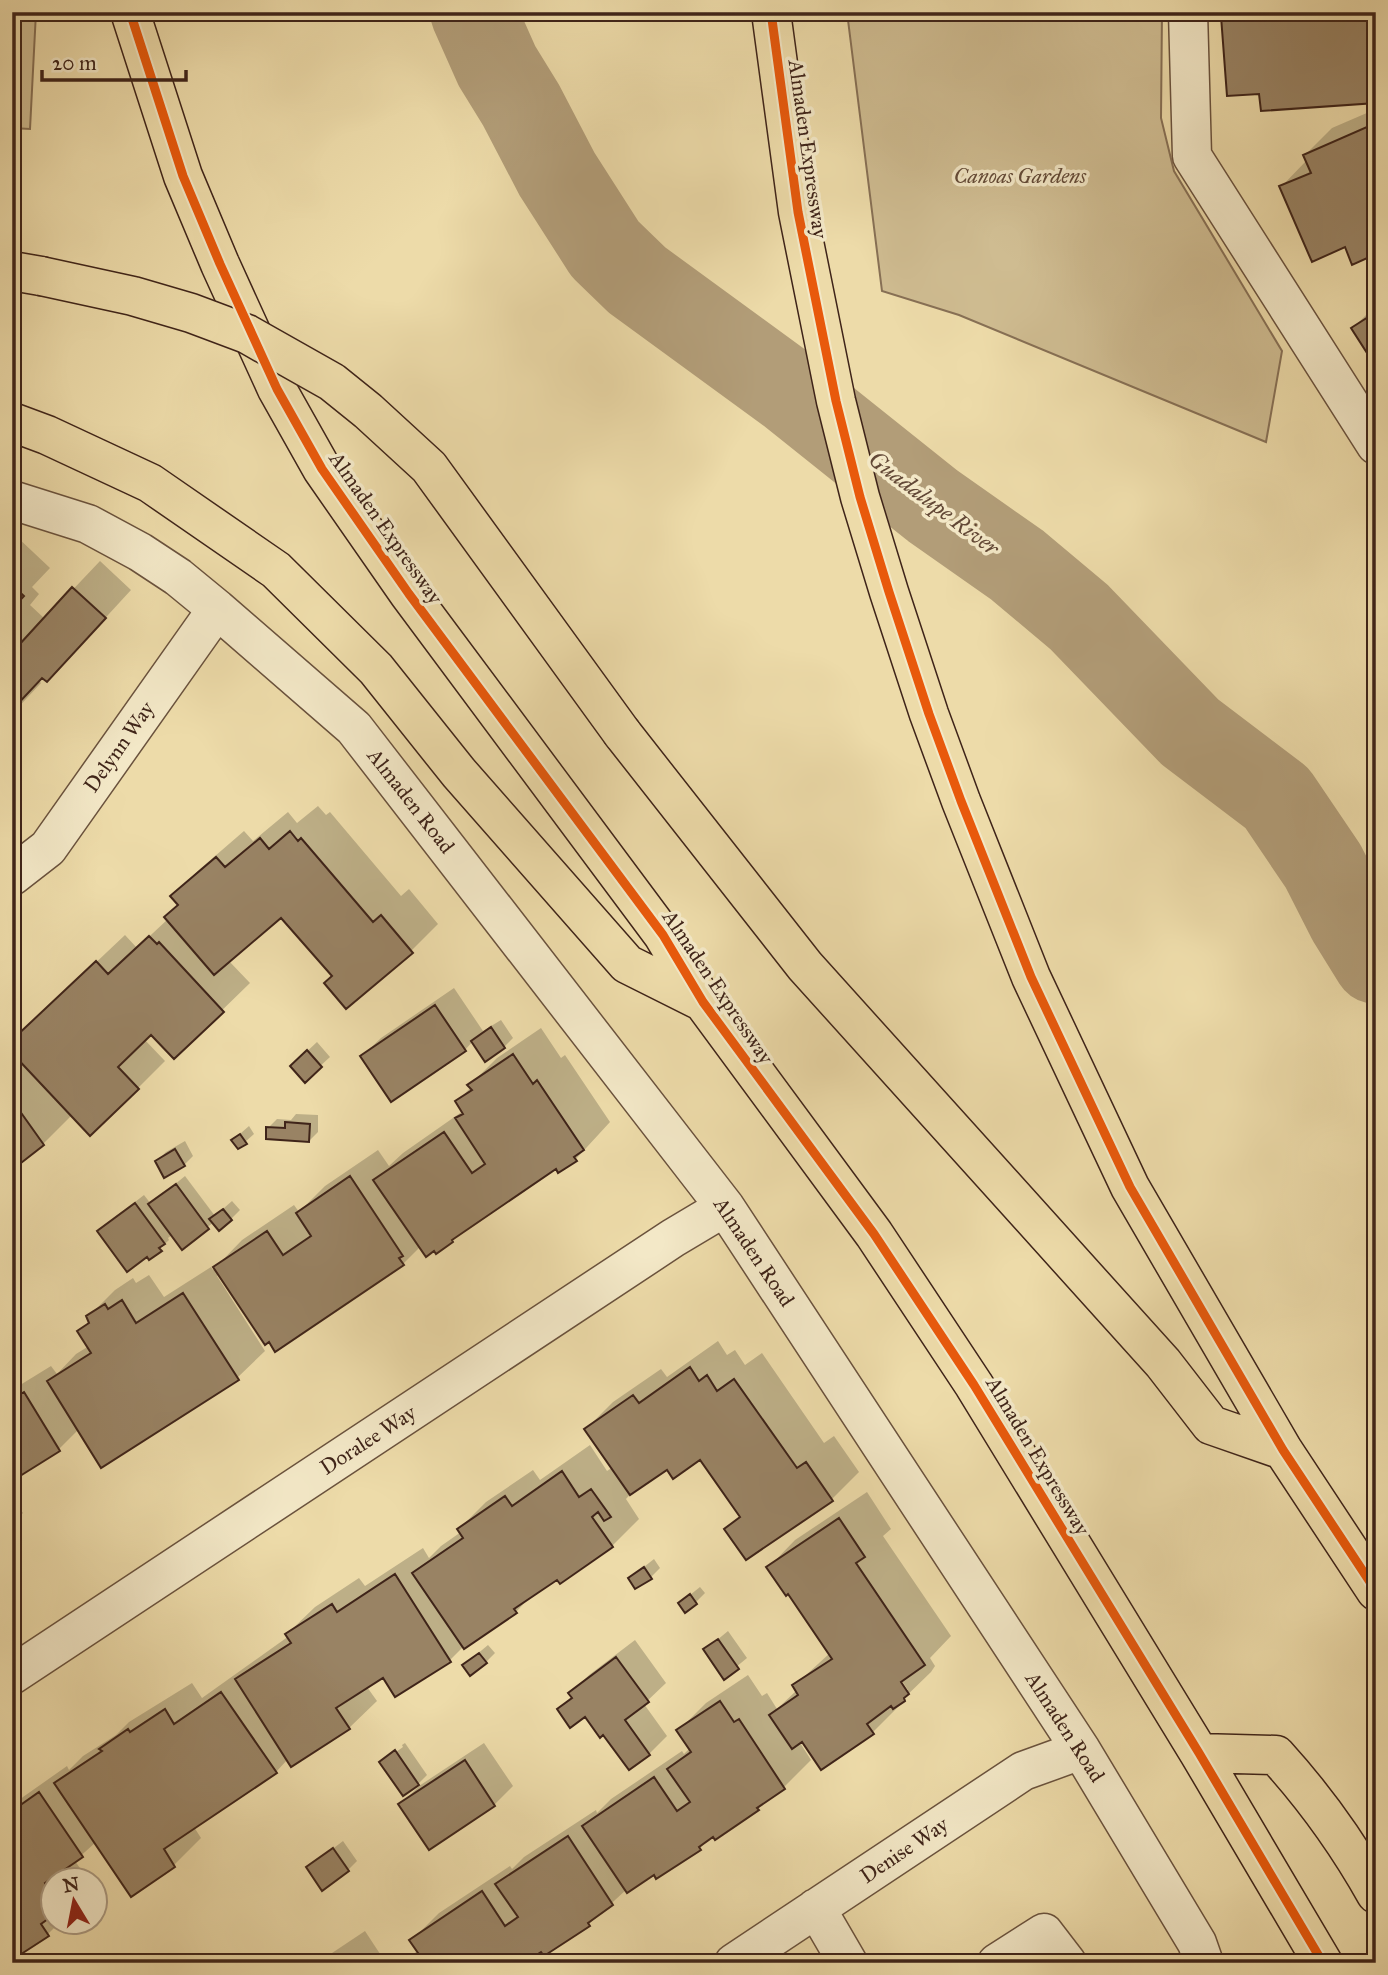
<svg xmlns="http://www.w3.org/2000/svg" width="1388" height="1975" font-family="'IM FELL Great Primer',serif">
	<style>
		.green { fill: #cfbc91; stroke: #877055; stroke-width: 2 }
		.shadow { fill: #0003; fill-rule: evenodd }
		.lines { fill: none; stroke-linecap: round; stroke-linejoin: round }
		.river { stroke: #b29d78; stroke-width: 86 }
		.building { fill: #998364; stroke: #3f2419; stroke-width: 2 }
		.minor-casing { stroke: #6a523d; stroke-width: 41 }
		.major-casing { stroke: #3f2419; stroke-width: 41 }
		.minor { stroke: #f3e8c7; stroke-width: 38 }
		.major { stroke: #eddba9; stroke-width: 38 }
		.major-bridge-casing { stroke: #3f2419; stroke-width: 41; stroke-linecap: butt }
		.major-bridge { stroke: #eddba9; stroke-width: 38 }
		.cycleway-casing { stroke: #f3e8c7; stroke-width: 13 }
		.cycleway { stroke: #e8590c; stroke-width: 9 }
		.labels { text-anchor: middle; dominant-baseline: central; stroke-width: 7; stroke-linejoin: round; paint-order: stroke }
		.street-label { font-size: 21px; fill: #3f2419; stroke: #f3e8c7 }
		.park-label { font-size: 21px; font-style: italic; fill: #634a37; stroke: #f3e8c7 }
		.water-label { font-size: 23px; font-style: italic; fill: #624836; stroke: #f3e8c7 }
	</style>
	<rect width="100%" height="100%" fill="#eddba9"/>
	<filter id="stains"><feTurbulence type="fractalNoise" baseFrequency=".00286" numOctaves="4"/><feColorMatrix values="0 0 0 0 .2 0 0 0 0 .09 0 0 0 0 .02 0 0 0 .5 -.17"/></filter>
	<radialGradient id="worn" r=".72"><stop offset=".6" stop-color="#630" stop-opacity="0"/><stop offset="1" stop-color="#630" stop-opacity=".3"/></radialGradient>
	<!-- green -->
	<path class="green" d="M12 12H36L30 129 12 128Z
		M847 12H1162L1161 118 1174 171 1282 351 1266 442 959 315 882 291Z"/>
	<!-- shadow -->
	<path class="shadow" d="M1227 12H1376L1261 92 1222 17Z
		M1376 109V252L1346 245 1281 187 1307 160 1305 155 1332 128Z
		M1376 288V300L1371 292Z
		M1376 305V364L1353 328Z
		M15 535 50 568 32 587 39 594 30 605 45 619 100 561 131 590 74 652 43 676 39 681 41 683 12 714V538Z
		M318 806 326 815 330 812 401 896 409 889 438 924 411 951 334 976 282 915 228 960 250 983 174 1057 151 1032 144 1039 165 1061 138 1088 72 1115 35 1152 12 1167V1035L15 1039 125 935 137 948 168 919 180 904 172 896 200 869 244 831 253 841 288 812 297 823Z
		M454 988 483 1031 501 1020 513 1038 504 1047 485 1059 473 1041 465 1050 362 1056 381 1038Z
		M541 1028 561 1058 565 1055 610 1122 576 1159 557 1166 462 1231 452 1241 421 1246 403 1264 276 1349 219 1274 217 1276 265 1351 237 1378 79 1429 59 1449 12 1479V1390L51 1366 57 1374 76 1354 89 1346 80 1331 90 1321 88 1317 115 1290 133 1278 136 1283 149 1275 164 1297 211 1267 213 1270 242 1240 294 1205 299 1212 325 1186 378 1150 389 1166 403 1153 463 1111 457 1102 471 1087 470 1085 497 1058Z
		M317 1042 330 1057 305 1080 301 1057Z
		M296 1114 318 1115V1132L309 1141 268 1128 277 1119 291 1120Z
		M249 1126 254 1134 245 1142 233 1140Z
		M185 1141 193 1156 184 1165 157 1161 166 1152Z
		M185 1176 215 1216 232 1201 240 1210 231 1219 214 1222 182 1247 173 1234 168 1238 169 1240 150 1258 108 1223 144 1195 151 1204Z
		M718 1341 727 1355 735 1350 745 1365 762 1353 824 1443 834 1436 859 1472 832 1499 747 1558 726 1529 741 1515 701 1457 667 1468 634 1490 626 1499 639 1519 612 1546 532 1595 516 1612 464 1646 450 1660 396 1695 383 1676 367 1687 377 1701 349 1728 292 1765 288 1759 276 1772 194 1827 201 1838 174 1865 96 1842 75 1861 89 1881H52V1923H59L48 1934 12 1958V1807L23 1797 67 1766 69 1770 83 1756 116 1735 129 1722 192 1683 202 1698 289 1636 287 1634 315 1607 359 1578 365 1586 423 1548 429 1558 441 1546 461 1532 459 1529 486 1502 533 1470 540 1480 590 1445 607 1471 613 1467 586 1429 613 1402 661 1369 667 1377Z
		M867 1492 891 1529 883 1536 951 1636 930 1658 935 1666 931 1672 899 1703 900 1705 873 1732 821 1768 799 1736 797 1738 811 1760 784 1787 758 1809 714 1834 700 1848 627 1889 589 1924 542 1951 530 1963H400L419 1950 412 1940 439 1913 510 1866 512 1869 524 1857 596 1810 597 1813 611 1799 682 1751 684 1754 690 1748 679 1730 706 1703 748 1675 762 1696 767 1693 777 1709 797 1690 794 1686 830 1653 789 1592 768 1568 795 1540ZM897 1674 908 1690H904Z
		M12 1497 23 1513 12 1524Z
		M654 1559 660 1568 651 1577 630 1578Z
		M700 1587 705 1593 696 1602 680 1603Z
		M728 1631 747 1658 724 1677 705 1650Z
		M635 1640 666 1683 644 1704 667 1736 649 1754 604 1733 585 1715 559 1709 572 1696 570 1694 589 1675Z
		M488 1645 495 1653 486 1662 464 1665Z
		M405 1743 427 1775 418 1784 389 1757 403 1747 402 1745Z
		M484 1743 513 1786 494 1805 430 1848 401 1804 419 1786Z
		M343 1841 357 1861 348 1870 309 1867Z
		M365 1931 386 1963H317Z"/>
	<g class="lines">
		<!-- river -->
		<path class="river" d="M473 12 497 66 521 105 557 174 605 249 637 280 789 391 933 506 1017 565 1079 617 1190 732 1277 798 1323 866 1350 919 1376 961"/>
	</g>
	<!-- building -->
	<path class="building" d="M1255 12H1376V103L1261 111 1259 94 1227 96 1221 16Z
		M1376 123V254L1352 265 1345 247 1312 262 1279 186 1311 173 1303 155Z
		M1376 312V367L1351 328Z
		M12 585 24 596 12 609Z
		M72 587 106 618 47 682 42 678 13 709 15 711 12 715V641L18 646Z
		M290 831 298 841 301 838 373 922 381 915 413 953 346 1009 324 983 332 976 281 918 214 975 164 917 178 905 170 896 216 857 225 867 260 838 269 849Z
		M149 936 157 944 159 942 224 1012 174 1059 151 1035 118 1067 139 1089 90 1136 12 1053V1040L96 961 108 974Z
		M435 1005 466 1051 391 1102 360 1056Z
		M491 1027 505 1048 485 1062 471 1041Z
		M307 1050 322 1067 305 1083 290 1066Z
		M513 1054 533 1084 537 1080 584 1150 574 1157 577 1161 558 1173 556 1169 452 1240 453 1242 436 1254 434 1251 426 1257 373 1180 444 1132 472 1173 485 1164 455 1118 463 1114 455 1101 472 1090 467 1085Z
		M12 1100 44 1145 12 1170Z
		M285 1122 310 1124 309 1142 266 1139V1127L285 1128Z
		M240 1134 247 1144 238 1149 231 1140Z
		M175 1149 185 1166 164 1178 155 1161Z
		M350 1176 403 1256 399 1258 404 1265 275 1352 269 1342 265 1345 213 1267 267 1231 283 1255 311 1236 296 1213Z
		M176 1184 209 1229 182 1250 148 1204Z
		M135 1203 165 1244 159 1248 162 1251 149 1260 147 1257 127 1272 97 1231Z
		M223 1209 232 1220 219 1231 209 1219Z
		M183 1293 239 1380 101 1468 47 1381 91 1353 77 1331 89 1323 86 1316 105 1304 108 1309 122 1300 136 1323Z
		M690 1367 699 1381 707 1375 717 1391 734 1379 797 1468 806 1462 833 1501 746 1560 724 1529 740 1517 700 1460 673 1479 667 1470 630 1495 584 1429 633 1395 639 1403Z
		M24 1392 60 1451 12 1481V1399Z
		M562 1471 579 1497 591 1489 611 1517 604 1521 598 1512 592 1517 613 1547 560 1584 557 1580 514 1609 517 1613 464 1649 412 1573 463 1538 457 1529 505 1496 512 1506Z
		M839 1518 865 1557 856 1563 925 1665 901 1682 909 1694 904 1698 905 1701 893 1709 891 1706 867 1724 874 1734 821 1770 802 1742 792 1749 769 1715 798 1695 792 1685 832 1659 788 1594 786 1596 766 1567Z
		M644 1567 652 1579 635 1589 628 1578Z
		M395 1574 451 1662 395 1697 383 1678 336 1708 350 1729 291 1767 235 1679 291 1643 285 1634 332 1604 337 1612Z
		M690 1594 697 1604 685 1613 678 1603Z
		M718 1639 739 1669 724 1680 703 1649Z
		M479 1653 487 1663 470 1676 462 1665Z
		M616 1657 649 1702 625 1720 650 1755 629 1770 603 1735 600 1738 585 1717 570 1728 557 1709 572 1698 568 1693Z
		M221 1692 277 1773 164 1849 175 1867 131 1897 54 1783 102 1751 99 1749 128 1729 130 1732 165 1709 174 1724Z
		M720 1701 734 1722 739 1719 785 1789 757 1808 759 1810 715 1840 713 1837 699 1847 701 1850 656 1879 654 1875 627 1893 582 1826 654 1777 677 1811 690 1802 667 1769 691 1752 676 1730Z
		M395 1750 419 1785 403 1796 379 1762Z
		M465 1760 495 1806 429 1850 398 1804Z
		M39 1792 83 1857 45 1883 52 1895V1916L41 1924 49 1936 12 1960V1864L18 1860 12 1851V1811Z
		M568 1836 613 1905 588 1923 590 1926 544 1956 541 1952 527 1961 528 1963H425L409 1940 482 1891 505 1926 518 1917 495 1884Z
		M333 1848 349 1871 322 1891 306 1867Z"/>
	<g class="lines">
		<!-- minor casing -->
		<g class="minor-casing">
			<path id="minor" d="M1188 12 1192 156 1376 445
				M12 500 88 524 140 552 178 577 217 609 354 728 725 1207 1081 1750 1197 1943 1204 1963
				M12 876 48 848 217 609
				M12 1675 673 1238 725 1207
				M816 1908 848 1963
				M734 1963 1023 1771 1081 1750
				M997 1963 1044 1933 1067 1963"/>
		</g>
		<!-- major casing -->
		<g class="major-casing">
			<path id="major" d="M130 12 183 176 220 264 277 389 322 469 409 594 663 935 703 1002 874 1234 974 1385 1199 1753 1323 1963
				M771 12 798 212 836 401 860 497 889 592 929 714 961 801 1031 977 1130 1187 1283 1450 1376 1591
				M12 271 41 276
				M12 422 47 435 150 483 276 570 376 669 459 773 627 964 703 1002
				M622 733 805 966 1163 1363 1211 1425 1283 1450
				M1199 1753 1276 1755C1315 1798 1348 1844 1376 1894"/>
		</g>
		<!-- minor -->
		<use href="#minor" class="minor"/>
		<!-- major -->
		<use href="#major" class="major"/>
		<!-- major-bridge casing -->
		<g class="major-bridge-casing">
			<path id="major-bridge" d="M41 276 133 296 191 313 247 334 332 382 368 411 429 467 622 733"/>
		</g>
		<!-- major-bridge -->
		<use href="#major-bridge" class="major-bridge"/>
		<!-- cycleway casing -->
		<g class="cycleway-casing">
			<path id="cycleway" d="M130 12 183 176 220 264 277 389 322 469 409 594 663 935 703 1002 874 1234 974 1385 1199 1753 1323 1963
				M771 12 798 212 836 401 860 497 889 592 929 714 961 801 1031 977 1130 1187 1283 1450 1376 1591"/>
		</g>
		<!-- cycleway -->
		<use href="#cycleway" class="cycleway"/>
	</g>
	<g class="labels">
		<!-- street labels -->
		<g class="street-label">
			<text transform="translate(808 149) rotate(82)">Almaden Expressway</text>
			<text transform="translate(386 528) rotate(55)">Almaden Expressway</text>
			<text transform="translate(119 747) rotate(-55)">Delynn Way</text>
			<text transform="translate(411 801) rotate(52)">Almaden Road</text>
			<text transform="translate(718 987) rotate(56)">Almaden Expressway</text>
			<text transform="translate(754 1252) rotate(56)">Almaden Road</text>
			<text transform="translate(368 1440) rotate(-33)">Doralee Way</text>
			<text transform="translate(1038 1456) rotate(59)">Almaden Expressway</text>
			<text transform="translate(1065 1727) rotate(57)">Almaden Road</text>
			<text transform="translate(904 1850) rotate(-34)">Denise Way</text>
		</g>
		<!-- park labels -->
		<g class="park-label">
			<text x="1020" y="176">Canoas Gardens</text>
		</g>
		<!-- water labels -->
		<g class="water-label">
			<text transform="translate(934 503) rotate(37)">Guadalupe River</text>
		</g>
	</g>
	<!-- margin -->
	<rect width="1388" height="1975" fill="none" stroke="#eddba9" stroke-width="42"/>
	<rect x="14" y="14" width="1360" height="1947" fill="none" stroke="#3f2419" stroke-width="3.5"/>
	<rect x="21" y="21" width="1346" height="1933" fill="none" stroke="#3f2419" stroke-width="2"/>
	<!-- north arrow -->
	<g transform="translate(74 1901) rotate(350)"><circle r="33" fill="#f3e8c7" stroke="#ab9a81" stroke-width="2"/>
	<path d="M0-5L12 26L0 18L-12 26Z" fill="#8f2418"/>
	<text y="-10" font-size="19" font-weight="bold" text-anchor="middle" fill="#3f2419">N</text>
	</g>
	<!-- scale -->
	<path d="M42 70v10h144v-10" fill="none" stroke="#3f2419" stroke-width="3.5"/>
	<text x="52" y="70" font-size="21" fill="#3f2419" stroke="#f3e8c7" stroke-width="5" paint-order="stroke">20 m</text>
	<rect width="100%" height="100%" filter="url(#stains)"/>
	<rect width="100%" height="100%" fill="url(#worn)"/>
</svg>
